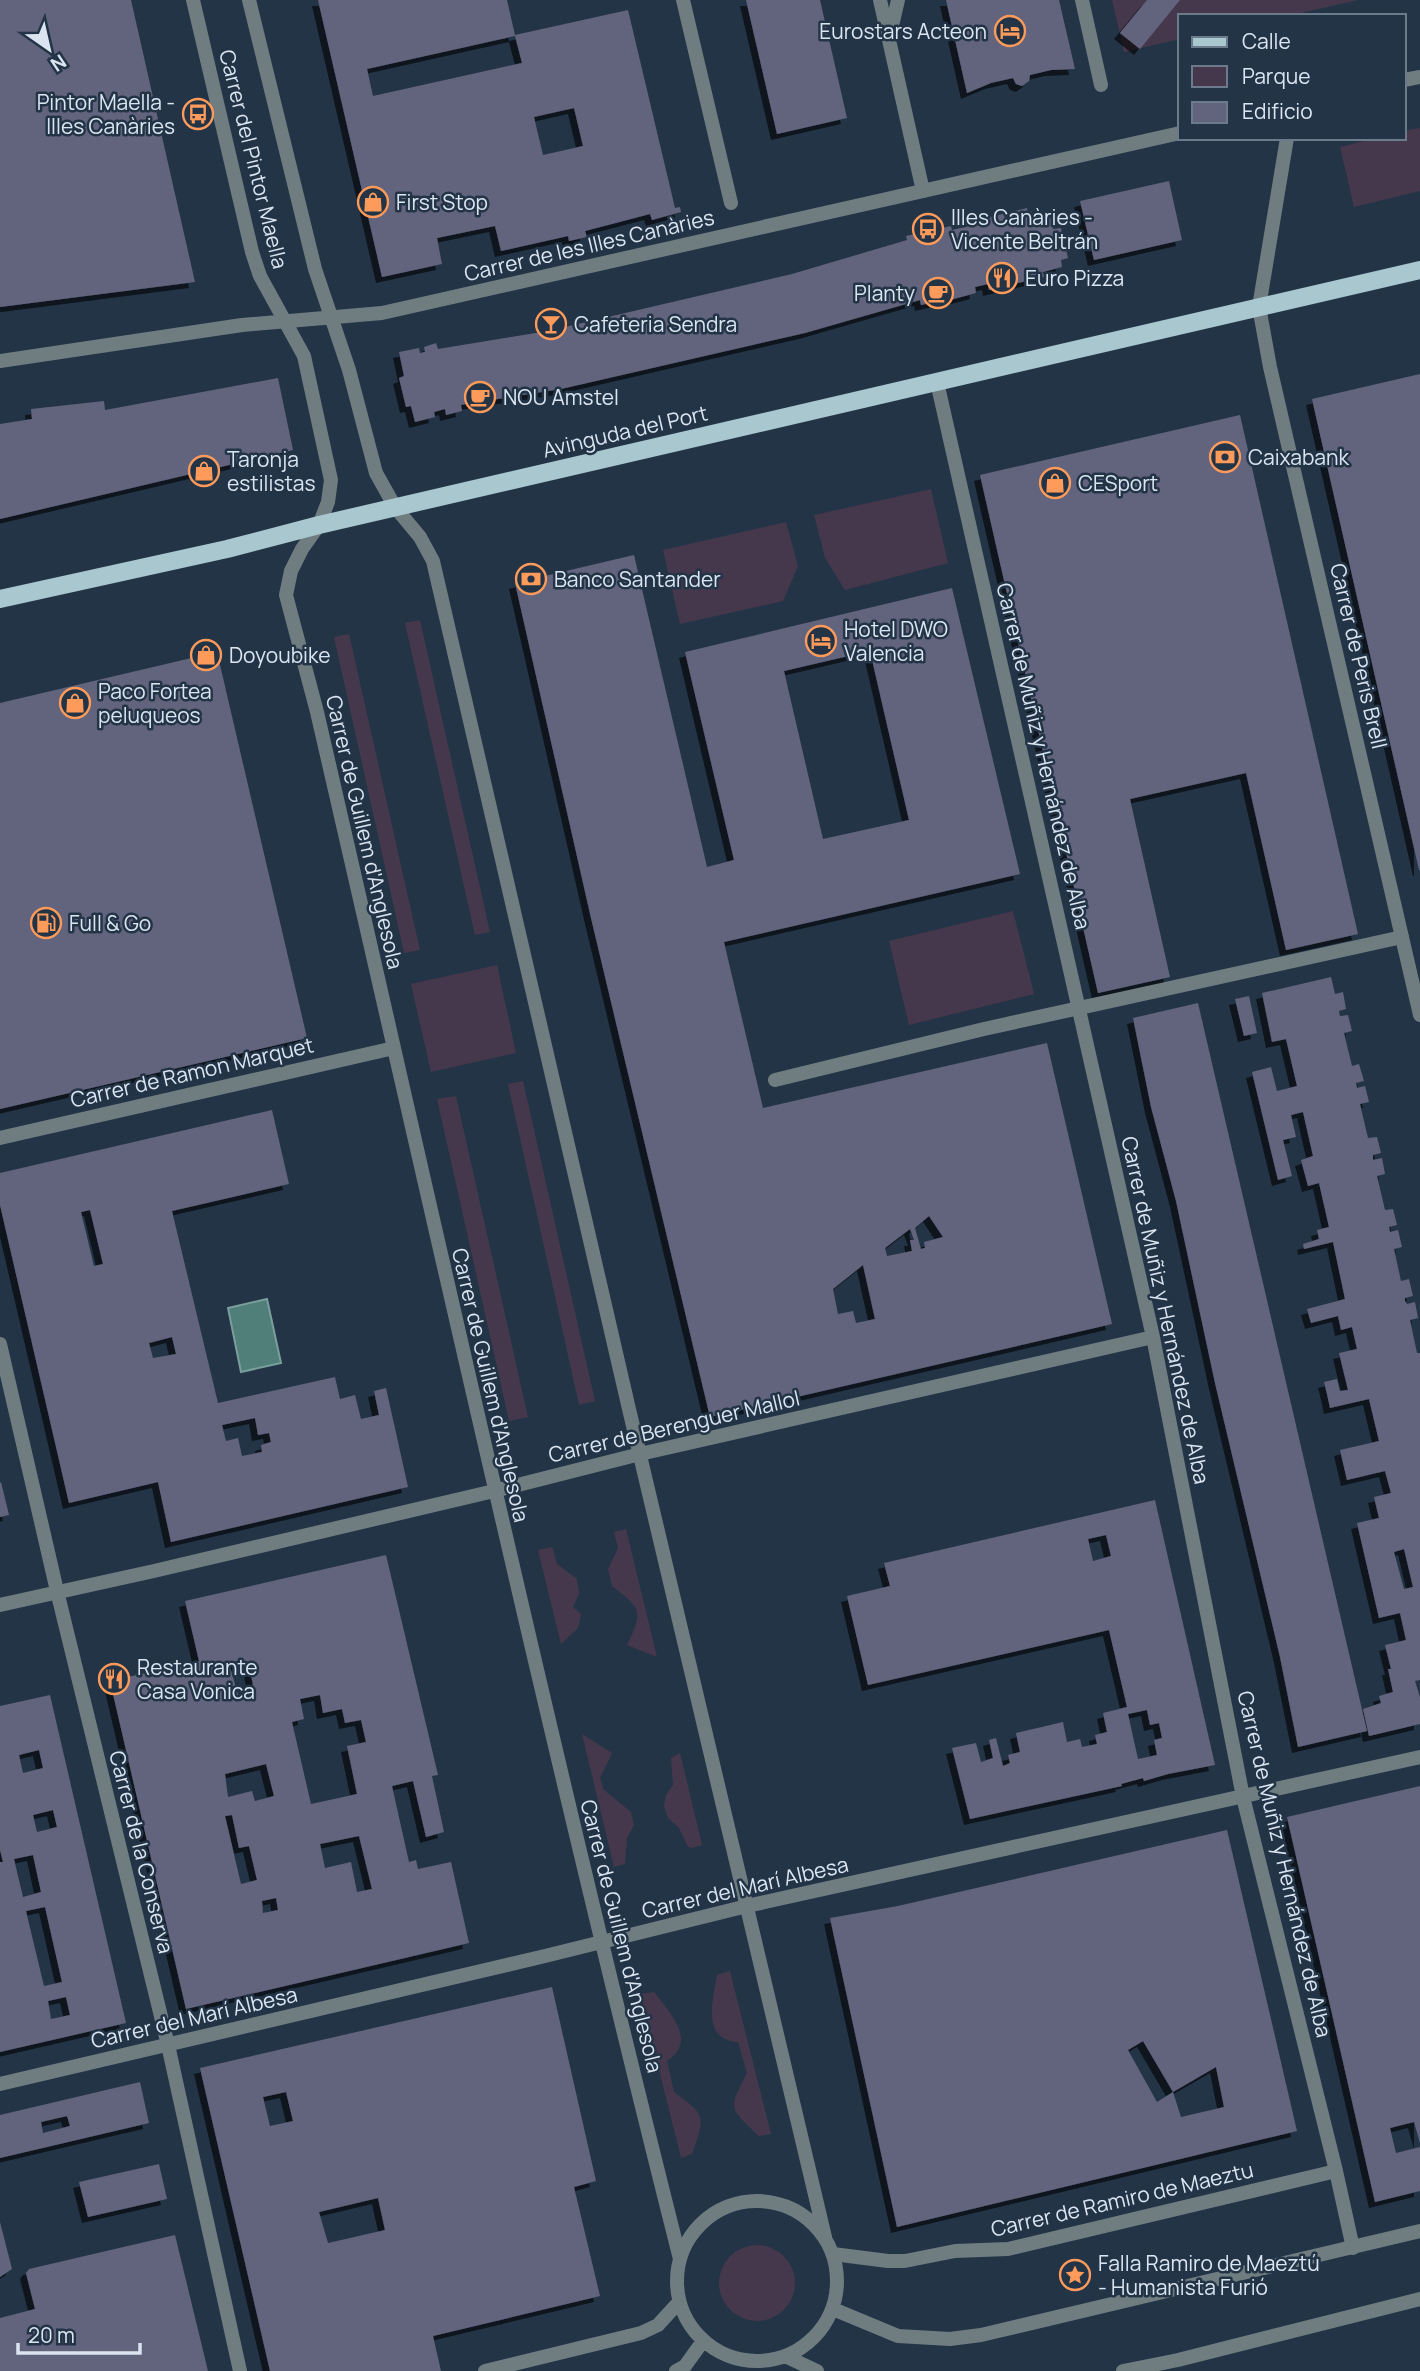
<svg xmlns="http://www.w3.org/2000/svg" width="1420" height="2371" font-family="Manrope,sans-serif">
	<style>
		.green { fill: #46384c }
		.water { fill: #4f7f78; stroke: #799e9c; stroke-width: 2 }
		.building { fill: #62637d; fill-rule: evenodd; filter: url(#shadow) }
		.lines { fill: none; stroke-linecap: round; stroke-linejoin: round }
		.service { stroke: #6f7d81; stroke-width: 14 }
		.pedestrian { stroke: #6f7d81; stroke-width: 14 }
		.minor { stroke: #6f7d81; stroke-width: 14 }
		.tertiary { stroke: #6f7d81; stroke-width: 14 }
		.primary { stroke: #a9c7cf; stroke-width: 18 }
		.labels { text-anchor: middle; dominant-baseline: central; stroke-width: 5; stroke-linejoin: round; paint-order: stroke }
		.poi-label { font-size: 21px; fill: #dae5f1; stroke: #233447; text-anchor: start }
		.street-label { font-size: 21px; fill: #dae5f1; stroke: #233447 }
	</style>
	<defs>
		<filter id="shadow"><feDropShadow dx="-6" dy="6" stdDeviation="0" flood-color="#0009"/></filter>
	</defs>
	<rect width="100%" height="100%" fill="#233447"/>
	<!-- green -->
	<path class="green" d="M1112 0H1358L1288 16H1180V39L1124 52Z
		M1420 128V191L1354 207 1340 147 1376 138H1404V131Z
		M931 489 948 563 845 590 825 558 814 515Z
		M786 522 798 566 783 601 680 624 663 550Z
		M420 620 490 932 475 935 405 623Z
		M349 634 420 950 404 953 334 637Z
		M1013 911 1034 994 909 1025 889 941Z
		M497 965 516 1053 431 1072 411 984Z
		M523 1081 595 1401 579 1405 508 1084Z
		M456 1096 528 1417 509 1421 437 1099Z
		M626 1529 657 1657 627 1645C644 1610 641 1609 612 1586L608 1569 618 1548 614 1532Z
		M552 1547 557 1564 577 1579 579 1594 573 1607 581 1614 578 1628 561 1644 538 1550Z
		M582 1734 612 1753 600 1778 604 1790 631 1812 634 1825 627 1838 625 1864 614 1867Z
		M680 1753 702 1845 692 1848 688 1847 679 1828 668 1818 664 1806 666 1795 673 1785 671 1758Z
		M730 1971 771 2134 759 2136C729 2107 728 2110 747 2073L738 2042C701 2040 713 2000 717 1975Z
		M654 1992C670 2013 698 2041 667 2061L674 2092C707 2116 705 2116 692 2154L681 2158 640 1994Z
		M719 2283a38 38 0 1 1 76 0a38 38 0 1 1-76 0Z"/>
	<!-- water -->
	<path class="water" d="M267 1299 281 1363 241 1372 228 1308Z"/>
	<!-- building -->
	<path class="building" d="M0 0H131L195 282 0 307Z
		M318 0H507L515 35 628 10 675 208 680 207 681 212 652 220 650 214 585 231 587 237 569 241 568 236 501 251 495 226 437 238 442 264 382 277ZM515 36 522 63 373 96 367 69ZM574 108 583 146 543 155 534 117Z
		M746 0H820L847 118 777 134Z
		M946 0H1059L1075 69 1051 70 1030 75 1029 81 1022 86 1016 84 1013 78 991 83 967 93Z
		M1147 0H1180L1140 49 1120 33Z
		M1169 181 1182 240 1094 260 1080 201Z
		M1027 208 1028 213 1031 211 1034 222 1051 218 1053 229 1061 228 1068 258 1061 260 1062 267 1043 272 1044 277 989 290 988 284 975 287 976 293 939 303V301L921 305 920 300 805 333 561 389 466 404 461 405 462 411 446 415 445 409 434 412 435 417 415 422 411 406 406 407 399 378 404 376 399 352 419 348 420 353 425 352 424 347 436 343 438 349 548 331 792 274 907 240 906 236 951 226 952 230 982 223V219Z
		M1420 374V870H1419L1312 399Z
		M278 378 293 450 0 519V424L32 419 31 409 104 401 105 410Z
		M1240 415 1358 934 1286 950 1246 773 1130 799 1170 977 1098 993 980 475Z
		M634 555 707 867 734 860 685 652 952 588 1020 874 724 942 763 1108 1047 1043 1112 1324 710 1417 591 918 515 583ZM870 651 909 820 823 839 784 671ZM929 1216 943 1237 924 1242 925 1248 921 1249 915 1228ZM910 1229 914 1240H910L912 1251 887 1256 885 1248ZM863 1265 875 1319 856 1323 853 1311 838 1314 833 1289Z
		M217 652 307 1038 0 1109V703Z
		M1331 977 1335 994 1343 992 1346 1009 1339 1011 1340 1016 1348 1015 1352 1031 1344 1033 1352 1066 1359 1064 1364 1081 1356 1083 1357 1088 1365 1086 1369 1102 1360 1104 1368 1138 1377 1137 1381 1153 1373 1155V1160L1382 1158 1385 1174 1377 1176 1385 1210 1393 1209 1397 1225 1389 1227 1390 1232 1398 1230 1402 1247 1394 1249 1401 1281 1409 1279 1413 1296 1405 1298V1301L1407 1304 1415 1302 1418 1318 1410 1320 1417 1353H1420V1680L1415 1681 1420 1697V1724L1369 1736 1363 1709 1381 1703 1379 1696 1393 1692 1388 1669H1391L1385 1645 1406 1640 1400 1613 1379 1618 1357 1523 1379 1518 1374 1497 1391 1493 1385 1471 1347 1480 1340 1450 1379 1441 1369 1399 1330 1408 1327 1394 1324 1382 1337 1379 1340 1391 1348 1390 1339 1353 1357 1349 1352 1327 1341 1330 1338 1316 1311 1323 1307 1309 1345 1299 1333 1242 1304 1249 1303 1244 1319 1239 1317 1230 1329 1227 1319 1183 1308 1186 1301 1160 1313 1156 1303 1112 1291 1115 1296 1137 1283 1140 1292 1176 1278 1180 1252 1072 1271 1067 1277 1091 1297 1086 1286 1039 1272 1042 1262 993ZM1404 1549 1413 1587 1404 1589 1394 1552Z
		M1249 996 1257 1033 1244 1036 1235 999Z
		M1198 1003 1367 1731 1298 1747 1280 1657 1215 1383 1176 1201 1151 1107 1133 1018Z
		M272 1110 289 1184 172 1211 218 1403 335 1377 340 1399 355 1395 361 1419 379 1415 374 1391 386 1388 408 1487 171 1542 158 1482 69 1503 0 1205V1173ZM90 1210 103 1264 94 1266 81 1212ZM172 1337 176 1354 153 1358 149 1343ZM255 1418 258 1435 269 1433 271 1442 261 1445 262 1452 242 1456 238 1438 226 1441 222 1425Z
		M1 1482 9 1515 0 1517V1483Z
		M1155 1500 1215 1765 1168 1774 1144 1781 1143 1778 1121 1784 1122 1786 970 1819 952 1748 976 1743 981 1762 993 1758 989 1740 996 1738 1003 1766 1010 1763 1008 1755 1020 1752 1016 1733 1063 1722 1067 1742 1080 1739 1082 1747 1097 1744 1095 1735 1107 1732 1103 1713 1127 1707 1109 1630 868 1685 847 1596 890 1586 884 1563ZM1106 1535 1111 1556 1093 1561 1088 1539ZM1147 1710 1150 1725 1159 1723 1162 1738 1154 1740 1157 1755 1138 1759 1128 1714Z
		M386 1555 438 1775 432 1776 444 1832 426 1837 413 1781 392 1786 409 1862 416 1860 418 1869 451 1862 469 1943 186 2009 110 1681 199 1661 185 1601ZM248 1662 255 1694 239 1698 230 1667ZM320 1695 323 1713 342 1709 345 1723 361 1720 366 1742 347 1746 357 1794 311 1804 292 1722 304 1719 300 1699ZM266 1764 274 1796 255 1801 252 1791 228 1797 225 1774ZM232 1815 239 1848 249 1846 257 1880 241 1884 225 1816ZM359 1836 372 1889 357 1892 351 1862 325 1868 320 1844ZM276 1898 278 1910 263 1913 262 1901Z
		M50 1695 126 2023 0 2052V1862H3L0 1850V1706ZM39 1750 43 1768 23 1773 19 1755ZM53 1810 57 1827 37 1832 33 1815ZM33 1855 41 1892 23 1897 14 1859ZM45 1907 62 1982 44 1986 26 1911ZM66 1997 70 2015 51 2019 48 2001Z
		M1420 1786V2143L1414 2122 1390 2128 1396 2153 1420 2147V2191L1375 2202 1287 1817Z
		M1227 1830 1297 2131 897 2227 830 1918 898 1906ZM1143 2041 1173 2092 1157 2102 1128 2050ZM1216 2067 1224 2107 1181 2117 1173 2092Z
		M552 1987 596 2181 574 2187 600 2296 433 2336 441 2371H270L200 2068ZM286 2092 293 2121 270 2126 263 2097ZM378 2198 385 2230 328 2243 319 2212Z
		M140 2082 149 2123 0 2158V2115ZM67 2116 70 2126 43 2133 41 2122Z
		M159 2164 167 2199 88 2217 79 2182Z
		M0 2222 12 2269 0 2277Z
		M175 2235 208 2371H0V2318L35 2309 26 2273 29 2269Z"/>
	<g class="lines">
		<!-- service -->
		<path class="service" d="M889 39 898 0"/>
		<!-- pedestrian -->
		<path class="pedestrian" d="M683 0 731 203
			M1082 0 1101 85
			M775 1080 984 1029 1402 937"/>
		<!-- minor -->
		<path class="minor" d="M880 0 923 191
			M1287 138 1259 307 1270 367 1420 1015
			M937 382 1153 1337 1243 1797 1336 2171 1353 2248
			M395 507 420 537 433 561 629 1409 825 2237
			M319 525 302 549 291 571 286 595 317 712C436 1228 550 1745 680 2259
			M0 1138 394 1048
			M0 1344 57 1591 168 2045 240 2371
			M0 1605 154 1571 494 1491 640 1454 1153 1337
			M0 2084 545 1956 747 1906 1420 1757
			M677 2281a80 80 0 1 1 160 0a80 80 0 1 1-160 0Z
			M833 2254 888 2261H905L955 2251 1008 2249 1336 2171
			M833 2309 898 2336 950 2339 981 2335 1420 2231
			M785 2356 817 2371
			M485 2371 641 2333 658 2325 679 2302
			M676 2371 685 2366 703 2341
			M1123 2371 1178 2360 1420 2299"/>
		<!-- tertiary -->
		<path class="tertiary" d="M193 0 252 252 260 276 304 356 331 480 328 502 319 525
			M249 0 315 269 349 370 376 473 395 507
			M1404 80 1420 77
			M0 361 242 325 382 313 1180 133"/>
		<!-- primary -->
		<path class="primary" d="M0 599 227 549 319 525 1420 270"/>
	</g>
	<!-- icons -->
	<defs>
		<g id="hotel-ring" transform="scale(1.575)"><circle r="9.5" fill="#233447" stroke="#ff9b5a" stroke-width="1.5"/><path d="M-6-4.5h1.5V1H6V5H4.5V3h-9V5H-6ZM-4 0a1.8 1.8 0 1 1 3.6 0ZM.5 0V-2.5h3Q6-2.5 6 0Z" fill="#ff9b5a"/></g>
		<g id="bus-ring" transform="scale(1.575)"><circle r="9.5" fill="#233447" stroke="#ff9b5a" stroke-width="1.5"/><path d="M-5-6H5V4H4V6H2V4H-2V6H-4V4H-5ZM-3.5-4V0h7V-4ZM-3.5 1.2v1.5H-2V1.2ZM2 1.2v1.5H3.5V1.2Z" fill="#ff9b5a"/></g>
		<g id="shop-ring" transform="scale(1.575)"><circle r="9.5" fill="#233447" stroke="#ff9b5a" stroke-width="1.5"/><path d="M-5-2.5h2.3a2.7 3.5 0 0 1 5.4 0H5L5.5 6h-11ZM-1.5-2.5h3a1.5 2.3 0 0 0-3 0Z" fill="#ff9b5a"/></g>
		<g id="restaurant-ring" transform="scale(1.575)"><circle r="9.5" fill="#233447" stroke="#ff9b5a" stroke-width="1.5"/><path d="M-5-6h1v4h1v-4h1v4h1v-4h1v5L-1.5 .5V6h-2V.5L-5-1ZM5-6V6H3V1.5H1.5Q1.5-4 5-6Z" fill="#ff9b5a"/></g>
		<g id="cafe-ring" transform="scale(1.575)"><circle r="9.5" fill="#233447" stroke="#ff9b5a" stroke-width="1.5"/><path d="M-5.5-4.5H6V0H3Q3 3.5 0 3.5H-2.5Q-5.5 3.5-5.5 0ZM3-3.2v2h1.7v-2ZM-6 4.5H4V6H-6Z" fill="#ff9b5a"/></g>
		<g id="bar-ring" transform="scale(1.575)"><circle r="9.5" fill="#233447" stroke="#ff9b5a" stroke-width="1.5"/><path d="M-6-5H6L.8 .8V4.5H3.5V6h-7V4.5H-.8V.8Z" fill="#ff9b5a"/></g>
		<g id="bank-ring" transform="scale(1.575)"><circle r="9.5" fill="#233447" stroke="#ff9b5a" stroke-width="1.5"/><path d="M-6-4H6V4H-6ZM0-2.3a2.3 2.3 0 1 0 0 4.6a2.3 2.3 0 1 0 0-4.6Z" fill="#ff9b5a"/></g>
		<g id="fuel-ring" transform="scale(1.575)"><circle r="9.5" fill="#233447" stroke="#ff9b5a" stroke-width="1.5"/><path d="M-5.5-6h7V0h2V4h1.3V-2.5L3-4.5l.8-.8L6-3V5H2.5V1h-1V6h-7ZM-4.2-4.7v3.2H.2V-4.7Z" fill="#ff9b5a"/></g>
		<g id="sight-ring" transform="scale(1.575)"><circle r="9.5" fill="#233447" stroke="#ff9b5a" stroke-width="1.5"/><path d="M0-6L1.8-2.2L6-1.7L2.9 1.2L3.7 5.4L0 3.3L-3.7 5.4L-2.9 1.2L-6-1.7L-1.8-2.2Z" fill="#ff9b5a"/></g>
	</defs>
	<g fill-rule="evenodd">
		<use href="#hotel-ring" x="1010" y="31"/>
		<use href="#bus-ring" x="198" y="114"/>
		<use href="#shop-ring" x="373" y="202"/>
		<use href="#bus-ring" x="928" y="229"/>
		<use href="#restaurant-ring" x="1002" y="278"/>
		<use href="#cafe-ring" x="938" y="293"/>
		<use href="#bar-ring" x="551" y="324"/>
		<use href="#cafe-ring" x="480" y="397"/>
		<use href="#bank-ring" x="1225" y="457"/>
		<use href="#shop-ring" x="204" y="471"/>
		<use href="#shop-ring" x="1055" y="483"/>
		<use href="#bank-ring" x="531" y="579"/>
		<use href="#hotel-ring" x="821" y="641"/>
		<use href="#shop-ring" x="206" y="655"/>
		<use href="#shop-ring" x="75" y="703"/>
		<use href="#fuel-ring" x="46" y="923"/>
		<use href="#restaurant-ring" x="114" y="1679"/>
		<use href="#sight-ring" x="1075" y="2275"/>
	</g>
	<g class="labels">
		<!-- poi labels -->
		<g class="poi-label">
			<text x="987" y="31" text-anchor="end">Eurostars Acteon</text>
			<text x="175" y="102" text-anchor="end">Pintor Maella -<tspan x="175" dy="24">Illes Canàries</tspan></text>
			<text x="396" y="202">First Stop</text>
			<text x="951" y="217">Illes Canàries -<tspan x="951" dy="24">Vicente Beltrán</tspan></text>
			<text x="1025" y="278">Euro Pizza</text>
			<text x="915" y="293" text-anchor="end">Planty</text>
			<text x="574" y="324">Cafeteria Sendra</text>
			<text x="503" y="397">NOU Amstel</text>
			<text x="1248" y="457">Caixabank</text>
			<text x="227" y="459">Taronja<tspan x="227" dy="24">estilistas</tspan></text>
			<text x="1078" y="483">CESport</text>
			<text x="554" y="579">Banco Santander</text>
			<text x="844" y="629">Hotel DWO<tspan x="844" dy="24">Valencia</tspan></text>
			<text x="229" y="655">Doyoubike</text>
			<text x="98" y="691">Paco Fortea<tspan x="98" dy="24">peluqueos</tspan></text>
			<text x="69" y="923">Full &amp; Go</text>
			<text x="137" y="1667">Restaurante<tspan x="137" dy="24">Casa Vonica</tspan></text>
			<text x="1098" y="2263">Falla Ramiro de Maeztú<tspan x="1098" dy="24">- Humanista Furió</tspan></text>
		</g>
		<!-- street labels -->
		<g class="street-label">
			<text transform="translate(254 159) rotate(76)">Carrer del Pintor Maella</text>
			<text transform="translate(589 245) rotate(-13)">Carrer de les Illes Canàries</text>
			<text transform="translate(625 431) rotate(-13)">Avinguda del Port</text>
			<text transform="translate(1359 656) rotate(77)">Carrer de Peris Brell</text>
			<text transform="translate(1044 756) rotate(77)">Carrer de Muñiz y Hernández de Alba</text>
			<text transform="translate(365 832) rotate(77)">Carrer de Guillem d'Anglesola</text>
			<text transform="translate(192 1072) rotate(-13)">Carrer de Ramon Marquet</text>
			<text transform="translate(1166 1310) rotate(78)">Carrer de Muñiz y Hernández de Alba</text>
			<text transform="translate(491 1385) rotate(77)">Carrer de Guillem d'Anglesola</text>
			<text transform="translate(674 1426) rotate(-13)">Carrer de Berenguer Mallol</text>
			<text transform="translate(142 1852) rotate(76)">Carrer de la Conserva</text>
			<text transform="translate(1285 1864) rotate(77)">Carrer de Muñiz y Hernández de Alba</text>
			<text transform="translate(745 1887) rotate(-13)">Carrer del Marí Albesa</text>
			<text transform="translate(622 1936) rotate(76)">Carrer de Guillem d'Anglesola</text>
			<text transform="translate(194 2017) rotate(-13)">Carrer del Marí Albesa</text>
			<text transform="translate(1122 2199) rotate(-13)">Carrer de Ramiro de Maeztu</text>
		</g>
	</g>
	<!-- legend -->
	<rect x="1178" y="14" width="228" height="126" fill="#233447" stroke="#6c7b8b" stroke-width="2"/>
	<rect x="1192" y="37" width="35" height="10" fill="#a9c7cf" stroke="#6c7b8b" stroke-width="2"/>
	<text x="1242" y="49" font-size="21" fill="#dae5f1">Calle</text>
	<rect x="1192" y="66" width="35" height="21" fill="#46384c" stroke="#6c7b8b" stroke-width="2"/>
	<text x="1242" y="84" font-size="21" fill="#dae5f1">Parque</text>
	<rect x="1192" y="102" width="35" height="21" fill="#62637d" stroke="#6c7b8b" stroke-width="2"/>
	<text x="1242" y="119" font-size="21" fill="#dae5f1">Edificio</text>
	<!-- north arrow -->
	<g transform="translate(49 49) rotate(146)" stroke="#233447" stroke-width="5" paint-order="stroke">
	<path d="M0-5L12 26L0 18L-12 26Z" fill="#dae5f1"/>
	<text y="-10" font-size="19" font-weight="bold" text-anchor="middle" fill="#dae5f1">N</text>
	</g>
	<!-- scale -->
	<path d="M18 2343v10h122v-10" fill="none" stroke="#dae5f1" stroke-width="3.5"/>
	<text x="28" y="2343" font-size="21" fill="#dae5f1" stroke="#233447" stroke-width="5" paint-order="stroke">20 m</text>
</svg>
